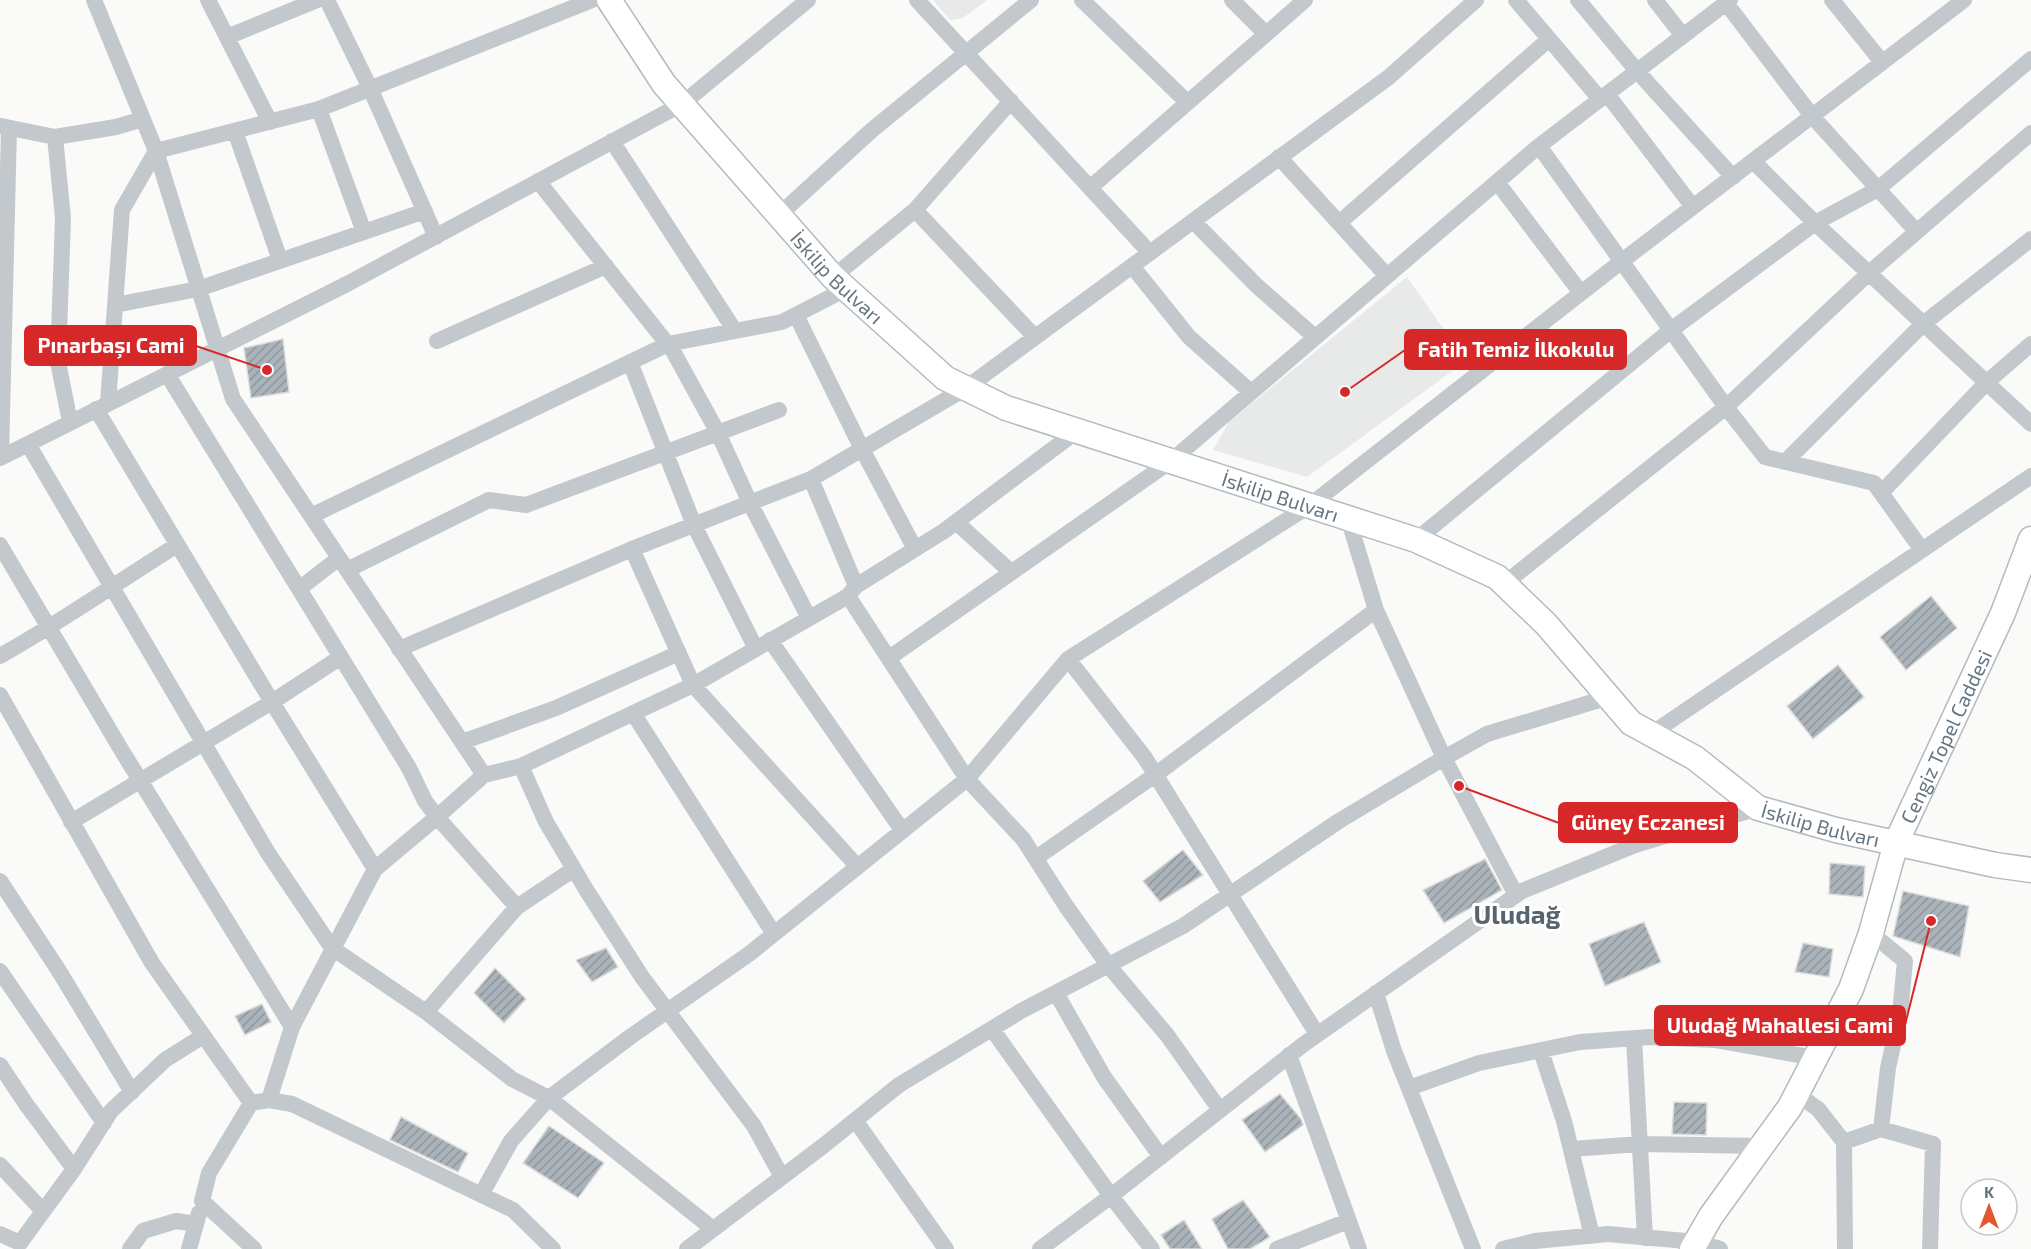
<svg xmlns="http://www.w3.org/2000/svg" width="2031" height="1249" font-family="'Exo 2',sans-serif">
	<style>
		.built { fill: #e8e9e9 }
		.building { fill: url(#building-hatch); stroke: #dcdcda; stroke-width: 1.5 }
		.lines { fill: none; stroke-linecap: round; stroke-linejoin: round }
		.secondary-casing { stroke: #b3babf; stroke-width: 27 }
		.street { stroke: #c3c8cc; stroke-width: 16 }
		.secondary { stroke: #fff; stroke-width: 24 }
		.labels { text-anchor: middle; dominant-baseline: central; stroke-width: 6; stroke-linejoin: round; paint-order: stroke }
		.street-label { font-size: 20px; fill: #657683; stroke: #fff }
		.district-label { font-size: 26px; font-weight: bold; fill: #57646e; stroke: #fff }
		.leader { fill: none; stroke: #d62828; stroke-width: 2 }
		.callout-dot { fill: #d62828; stroke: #fff; stroke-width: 2 }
		.callout { fill: #d62828; stroke: #d62828; stroke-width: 2 }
		.callout-label { font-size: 21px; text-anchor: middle; font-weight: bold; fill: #fff }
	</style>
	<defs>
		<pattern id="building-hatch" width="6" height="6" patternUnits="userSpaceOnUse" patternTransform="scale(1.5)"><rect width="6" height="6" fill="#aab3b9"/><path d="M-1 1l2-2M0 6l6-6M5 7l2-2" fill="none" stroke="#8e969c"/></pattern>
	</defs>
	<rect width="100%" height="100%" fill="#fafaf8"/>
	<!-- built -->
	<path class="built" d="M933 0H987L963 18 950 20Z
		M1407 277 1466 361 1307 477 1213 450 1229 422Z"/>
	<!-- building -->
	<path class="building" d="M283 339 289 392 251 398 244 348Z
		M1931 596 1957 628 1906 670 1880 637Z
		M1838 665 1864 697 1813 739 1787 706Z
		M1183 850 1203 875 1160 902 1143 881Z
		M1485 859 1502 890 1444 923 1423 890Z
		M1830 863 1865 866 1863 897 1829 894Z
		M1903 891 1969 906 1960 957 1893 936Z
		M1644 922 1661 962 1605 986 1589 944Z
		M1803 943 1833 949 1829 977 1795 972Z
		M606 948 618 967 592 982 576 960Z
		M495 968 526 999 504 1023 474 993Z
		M262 1004 271 1022 245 1035 235 1016Z
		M1280 1094 1301 1119 1303 1125 1265 1152 1242 1120Z
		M1674 1102 1707 1103 1706 1135 1672 1134Z
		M401 1117 468 1153 458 1172 390 1140Z
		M549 1126 604 1163 578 1198 523 1163Z
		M1243 1200 1270 1237 1250 1249H1228L1212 1219Z
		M1184 1220 1202 1249H1170L1161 1235Z"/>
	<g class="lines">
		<!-- secondary casing -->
		<g class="secondary-casing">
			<g id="secondary">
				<path id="s1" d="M609 0 664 84 833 277 945 378 1006 408 1416 540 1497 577 1546 624 1631 723 1695 758 1758 808 1836 830 1995 865 2031 870"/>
				<path id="s2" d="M1692 1249 1711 1216 1790 1107 1851 989 1871 933 1896 843 2003 613 2031 539"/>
			</g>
		</g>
		<!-- street -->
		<path class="street" d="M94 0 156 151 233 399 484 775 521 766 546 822 587 891 642 977 754 1126 782 1177
			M208 0 270 122
			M327 0 370 88 436 237
			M917 0 1150 253
			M1082 0 1187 102
			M1232 0 1266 34
			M1516 0 1600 99
			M1578 0 1637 71 1733 177
			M1655 0 1683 36
			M1832 0 1882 62
			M1726 3 1812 116 1916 231
			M227 37 317 0
			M1607 94 1693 207
			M319 109 364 232
			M1 126 55 137 116 127 143 119
			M235 131 280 260
			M55 137 63 218 58 362 70 422
			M612 141 735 331
			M1539 146 1726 407 1765 457 1874 483 1922 550
			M1279 157 1387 276
			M1753 161 1815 223 2031 424
			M538 181 673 351 718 433 750 503 809 618
			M1497 182 1581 293
			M1091 187 1305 0
			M915 210 1035 337
			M779 215 872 130 1031 0
			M1193 221 1257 286 1315 337
			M1339 223 1548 40
			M1132 266 1189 337 1251 392
			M833 277 915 210 1011 101
			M115 305 198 289 425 211
			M796 315 862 449 915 549
			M437 341 606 266
			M630 362 694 525 756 649
			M167 374 409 768 425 801 437 817 517 907
			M108 403 122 210 156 151 319 109 592 0
			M96 409 272 702 375 869
			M28 444 268 853 332 948 426 1012 512 1079 549 1098 713 1229
			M1 457 9 128
			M0 458 347 284 682 104 808 0
			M1785 462 1923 324 2031 239
			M811 479 856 586
			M1881 493 1987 382 2031 344
			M311 516 668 344 782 322 846 289
			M1348 518 1376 610 1444 758 1516 895
			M956 522 1011 572
			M1416 540 1671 330 1815 223 1878 189 2031 59
			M0 545 122 751 292 1027
			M632 549 811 479 966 388 1389 77 1476 0
			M347 570 489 500 526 505 779 410
			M1504 584 1726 407 1869 273 2031 133
			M299 589 339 558
			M848 596 856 586 944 531 1077 431
			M770 640 902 830
			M399 649 632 549 693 685 848 596 967 779 1023 839 1066 906 1108 965 1167 1035 1220 1110
			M0 656C61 622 118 582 177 545
			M889 658 1171 461 1539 146 1730 0
			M1068 659 1309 506 1622 261 1964 0
			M0 695 152 963 251 1103 269 1100 292 1104 513 1210 553 1249
			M633 713 774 934
			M1651 734 2031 476
			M462 742 556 708 679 653
			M521 766 693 685 857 866
			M71 822 272 702 341 657
			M1036 858 1155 775 1376 610
			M0 881 59 971 132 1092
			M1871 933 1905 961 1900 1014 1888 1068 1881 1129
			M0 971 104 1123
			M1056 993 1104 1077 1161 1157
			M1376 993 1394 1051 1473 1249
			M426 1012 517 907 574 869
			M992 1029 1111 1196 1152 1249
			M1634 1038 1645 1238
			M1541 1051 1564 1121 1592 1236
			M1289 1055 1359 1249
			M0 1065 26 1104 74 1169
			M1409 1088 1479 1063 1580 1042 1650 1037 1715 1040 1815 1058
			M1797 1094 1818 1109 1844 1142 1845 1249
			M269 1100 292 1027 375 869 437 817 484 775
			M251 1103 209 1173 202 1201 254 1249
			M855 1120 946 1249
			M1844 1142 1881 1129 1933 1144 1930 1249
			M1571 1149 1640 1144 1762 1146
			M0 1165 43 1211
			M481 1195 511 1141 549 1098 630 1037 749 954 967 779 1068 659 1145 758 1317 1034
			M0 1234 20 1243 74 1169 111 1111 165 1060 203 1036
			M130 1249 143 1231 176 1221 196 1224
			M189 1249 199 1213
			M687 1249 823 1146 899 1085 1021 1011 1183 926 1339 821 1444 758 1487 734 1609 697
			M1040 1249 1111 1196 1304 1044 1522 891 1635 845 1758 808
			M1277 1249 1348 1221
			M1503 1249 1535 1241 1608 1234 1697 1242 1720 1249"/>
		<!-- secondary -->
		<use href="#secondary" class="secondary"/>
	</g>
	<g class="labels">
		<!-- street labels -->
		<g class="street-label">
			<text stroke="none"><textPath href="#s1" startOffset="360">İskilip Bulvarı</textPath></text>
			<text stroke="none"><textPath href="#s1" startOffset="864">İskilip Bulvarı</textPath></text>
			<text stroke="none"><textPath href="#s2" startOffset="576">Cengiz Topel Caddesi</textPath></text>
			<text stroke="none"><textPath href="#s1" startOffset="1512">İskilip Bulvarı</textPath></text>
		</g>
		<!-- district labels -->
		<g class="district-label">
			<text x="1517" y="913">Uludağ</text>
		</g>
	</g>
	<!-- callouts -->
	<path class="leader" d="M267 370L196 346M1345 392L1405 350M1459 786L1559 823M1931 921L1905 1025"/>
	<g class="callout-dot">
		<circle cx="267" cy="370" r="6"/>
		<circle cx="1345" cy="392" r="6"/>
		<circle cx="1459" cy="786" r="6"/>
		<circle cx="1931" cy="921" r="6"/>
	</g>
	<g class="callout">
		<rect x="25" y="326" width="171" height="39" rx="6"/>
		<rect x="1405" y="330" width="221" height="39" rx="6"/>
		<rect x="1559" y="803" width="178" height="39" rx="6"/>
		<rect x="1655" y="1006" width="250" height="39" rx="6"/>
	</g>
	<g class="callout-label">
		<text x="111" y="353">Pınarbaşı Cami</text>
		<text x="1516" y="357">Fatih Temiz İlkokulu</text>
		<text x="1648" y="830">Güney Eczanesi</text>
		<text x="1780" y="1033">Uludağ Mahallesi Cami</text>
	</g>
	<!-- north arrow -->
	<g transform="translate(1989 1207)"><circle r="28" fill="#ffffff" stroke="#c1c8cd" stroke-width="1.5"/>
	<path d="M0-4.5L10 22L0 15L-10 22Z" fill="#e4572e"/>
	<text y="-9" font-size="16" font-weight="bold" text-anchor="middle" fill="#657683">K</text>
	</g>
</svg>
